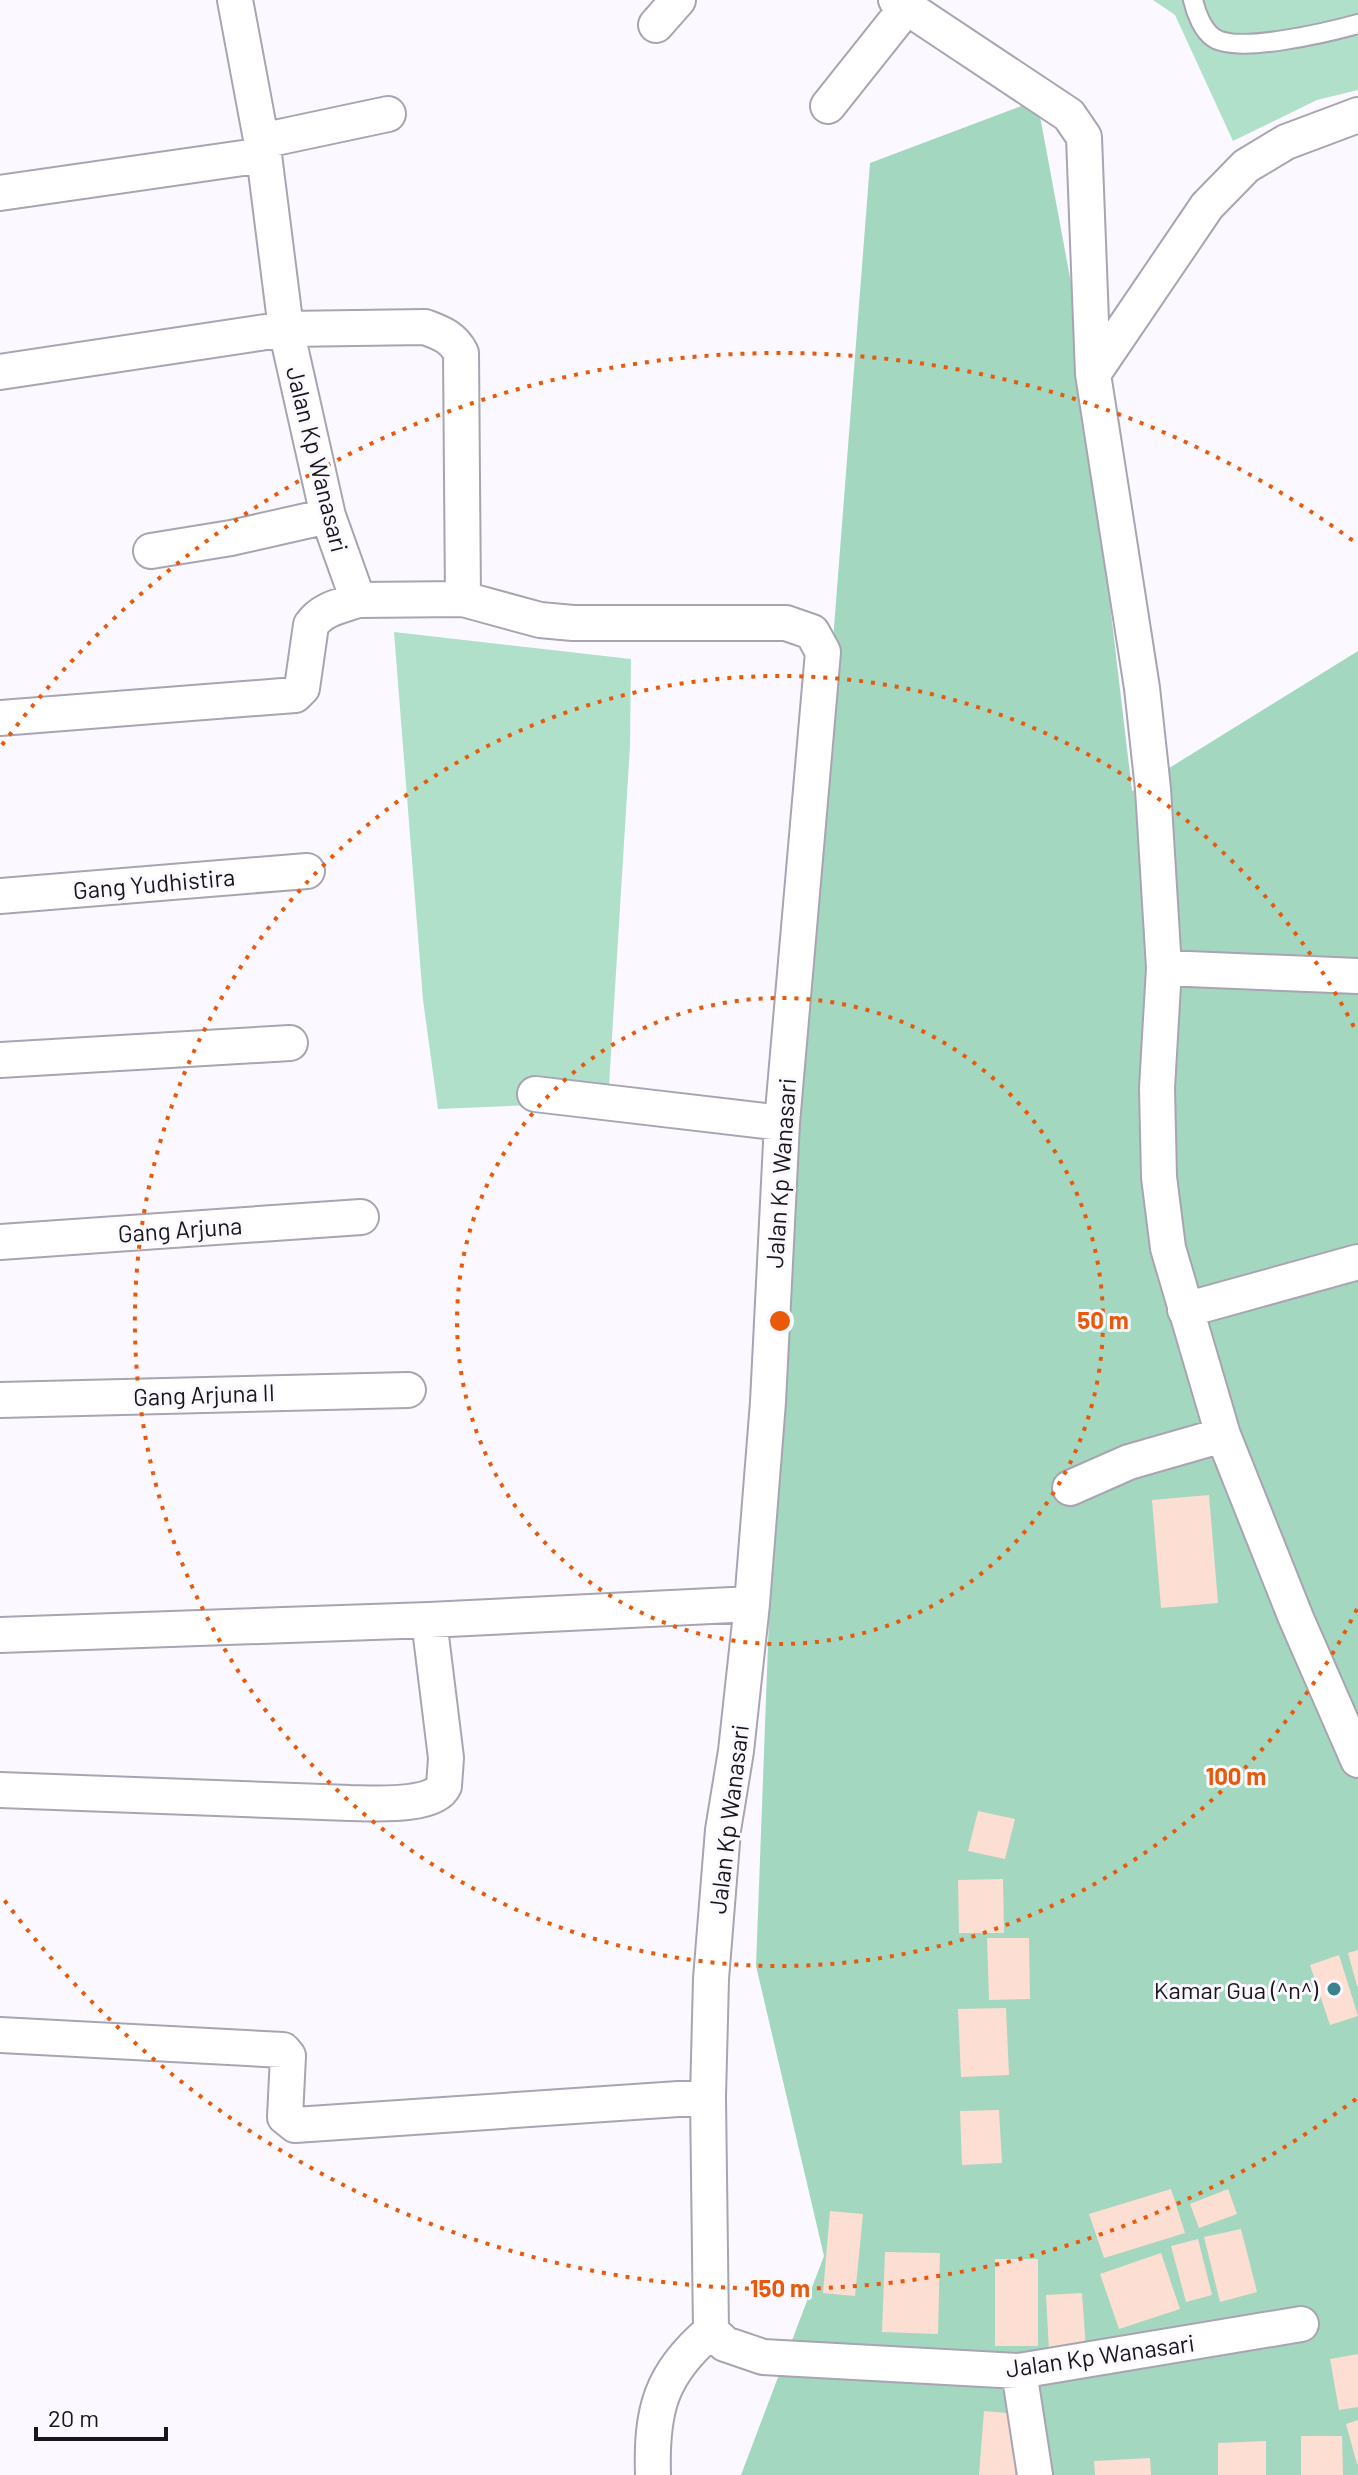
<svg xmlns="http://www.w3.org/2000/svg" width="1358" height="2475" font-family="Barlow,sans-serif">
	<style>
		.green { fill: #b0e0c9 }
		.forest { fill: #a4d7bf }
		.building { fill: #fdded3 }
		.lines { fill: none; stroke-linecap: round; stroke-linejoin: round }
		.lane-casing { stroke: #a8a4b1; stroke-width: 22 }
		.street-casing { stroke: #a8a4b1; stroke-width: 38 }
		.lane { stroke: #fff; stroke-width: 18 }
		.street { stroke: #fff; stroke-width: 34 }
		.ring { fill: none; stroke: #e8590c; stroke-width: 4; stroke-dasharray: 4 8 }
		.poi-dot { fill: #3d8290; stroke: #fbf9ff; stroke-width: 3 }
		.labels { text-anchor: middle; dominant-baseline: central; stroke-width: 6; stroke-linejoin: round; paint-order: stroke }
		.street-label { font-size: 24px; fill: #18161b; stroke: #fbf9ff }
		.poi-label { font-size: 24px; fill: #18161b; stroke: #fbf9ff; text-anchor: end }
		.centre { fill: #e8590c; stroke: #fbf9ff; stroke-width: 4 }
		.ring-label { font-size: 24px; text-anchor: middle; font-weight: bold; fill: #e8590c; stroke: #fbf9ff; stroke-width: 6; stroke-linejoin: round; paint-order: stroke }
	</style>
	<rect width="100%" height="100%" fill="#fbf9ff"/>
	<!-- green -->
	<path class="green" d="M1153 0H1358V90L1317 100 1233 141 1175 15Z
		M394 632 631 659 630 746 608 1102 438 1109 423 1000Z"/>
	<!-- forest -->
	<path class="forest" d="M1037 100 1074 299 1132 791 1358 651V2475H741L824 2256 756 1966 780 1324 870 163Z"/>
	<!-- building -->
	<path class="building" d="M1209 1495 1218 1603 1161 1608 1152 1500Z
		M978 1811 1015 1819 1005 1859 968 1851Z
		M1003 1879 1004 1933H959L958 1880Z
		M987 1938H1029L1030 1999 989 2000Z
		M1358 1950V1986H1357L1348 1953Z
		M1339 1955 1358 2016 1330 2025 1310 1965Z
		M1006 2008 1009 2075 961 2077 958 2009Z
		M999 2110 1002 2163 962 2165 960 2111Z
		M1171 2189 1185 2233 1104 2258 1089 2214Z
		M1228 2189 1237 2214 1199 2228 1190 2204Z
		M830 2211 863 2214 855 2296 823 2293Z
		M1241 2229 1257 2292 1220 2302 1204 2237Z
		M1198 2239 1212 2295 1186 2302 1171 2246Z
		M885 2252 940 2253 938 2334 882 2332Z
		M1161 2253 1180 2309 1119 2329 1100 2274Z
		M995 2259H1038V2346H995Z
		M1082 2293 1086 2349 1049 2351 1046 2295Z
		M1358 2354V2407L1339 2410 1330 2359Z
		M984 2411 1019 2414 1015 2475H979Z
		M1358 2420V2464H1357L1346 2424Z
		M1301 2436H1342L1343 2475H1301Z
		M1266 2441V2475H1218V2443Z
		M1150 2458 1151 2475H1095L1094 2461Z"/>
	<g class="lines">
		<!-- lane casing -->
		<g class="lane-casing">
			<path id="lane" d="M1193 0C1196 13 1203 31 1214 38 1238 54 1329 32 1358 24"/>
		</g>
		<!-- street casing -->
		<g class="street-casing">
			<path id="street" d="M235 0 264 155 286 329 328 516 358 600 463 599 540 620 573 623H786L812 632 823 652 782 1123 768 1402 752 1604 736 1751 723 1830 711 1979 708 2097 711 2331 725 2344 763 2357 1019 2371 1301 2324
				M896 0 1069 115 1084 137 1093 374
				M656 25 678 0
				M828 106 906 8
				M1358 115 1286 142 1246 166 1207 206 1093 374 1142 688 1153 789 1164 968 1157 1088 1159 1177 1168 1248 1223 1435 1296 1618 1358 1760
				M261 141 388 114
				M0 193 264 155
				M0 372 286 329 425 327C441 333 453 337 461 353L463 599
				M151 551 231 538 328 516
				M0 718 295 695 302 688 311 625C322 609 340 606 358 600
				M0 896 307 871
				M1164 968 1358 976
				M0 1060 290 1043
				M535 1094 782 1123
				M0 1242 361 1217
				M1185 1310 1358 1262
				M0 1400 408 1390
				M1070 1488 1129 1462 1223 1435
				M0 1635 429 1620 752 1604
				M0 1790 350 1803C371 1803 434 1808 444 1786L446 1758 429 1620
				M0 2035 283 2050 288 2056 285 2117 295 2125 708 2097
				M1019 2371 1035 2475
				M653 2475C651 2411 660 2374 711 2331"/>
		</g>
		<!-- lane -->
		<use href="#lane" class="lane"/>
		<!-- street -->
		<use href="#street" class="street"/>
	</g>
	<!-- distance rings -->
	<g class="ring">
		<circle cx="780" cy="1321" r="323"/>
		<path d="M1357 1609A645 645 0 1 1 1357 1033"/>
		<path d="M1356 2099A968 968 0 0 1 2 1897M2 745A968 968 0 0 1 1356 543"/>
	</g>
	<!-- markers -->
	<circle class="poi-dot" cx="1334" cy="1989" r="8"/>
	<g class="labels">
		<!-- street labels -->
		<g class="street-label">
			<text transform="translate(318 459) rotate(76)">Jalan Kp Wanasari</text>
			<text transform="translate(154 883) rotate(-5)">Gang Yudhistira</text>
			<text transform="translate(780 1173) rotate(-86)">Jalan Kp Wanasari</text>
			<text transform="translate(180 1229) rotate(-4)">Gang Arjuna</text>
			<text transform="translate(204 1394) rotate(-2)">Gang Arjuna II</text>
			<text transform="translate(728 1819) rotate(-83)">Jalan Kp Wanasari</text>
			<text transform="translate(1100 2355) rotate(-8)">Jalan Kp Wanasari</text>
		</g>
		<!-- poi labels -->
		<g class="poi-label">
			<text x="1318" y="1989">Kamar Gua (^n^)</text>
		</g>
	</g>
	<circle cx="780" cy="1321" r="12" class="centre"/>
	<g class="ring-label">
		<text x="1103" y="1329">50 m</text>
		<text x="1236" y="1785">100 m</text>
		<text x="780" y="2297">150 m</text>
	</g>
	<!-- scale -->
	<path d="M36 2427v12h130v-12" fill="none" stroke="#18161b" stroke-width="4"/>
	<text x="48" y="2427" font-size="24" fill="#18161b" stroke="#fbf9ff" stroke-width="6" paint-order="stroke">20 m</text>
</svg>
